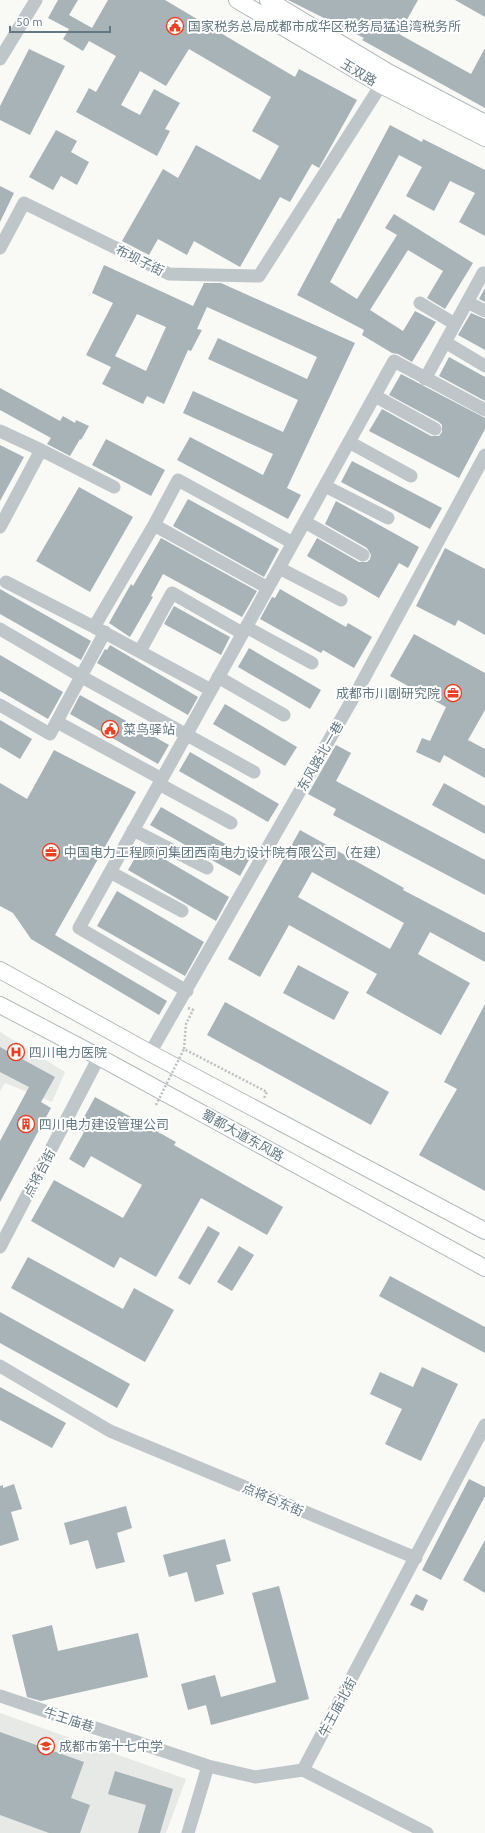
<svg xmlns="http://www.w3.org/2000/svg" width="485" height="1833" font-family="Ubuntu,'Noto Sans SC',sans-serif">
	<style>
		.built { fill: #e7e9e7 }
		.building { fill: #a8b3b8; fill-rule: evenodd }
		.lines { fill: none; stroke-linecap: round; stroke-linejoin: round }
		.major-casing { stroke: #b3babe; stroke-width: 18 }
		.path { stroke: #babfc1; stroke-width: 2.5; stroke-dasharray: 2 2; stroke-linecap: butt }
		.minor { stroke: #bfc6c9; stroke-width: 13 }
		.major { stroke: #fff; stroke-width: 16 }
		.path-bridge { stroke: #babfc1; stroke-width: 2.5; stroke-dasharray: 2 2; stroke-linecap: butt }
		.labels { text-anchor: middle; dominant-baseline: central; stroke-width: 4; stroke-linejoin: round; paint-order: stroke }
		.poi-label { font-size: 13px; fill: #627883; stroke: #fff; text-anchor: start }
		.street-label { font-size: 13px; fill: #627883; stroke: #fff }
	</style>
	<rect width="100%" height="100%" fill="#f9f9f6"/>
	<!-- built -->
	<path class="built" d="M0 1032 65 1072 52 1102 5 1083 0 1091Z
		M0 1713 186 1779 166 1833H0Z"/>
	<!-- building -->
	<path class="building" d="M58 0H78L69 15 92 28 108 0H165L295 77 299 69 357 100 319 168 312 164 290 202 280 197 240 267 194 241 187 255 158 239 149 255 122 241 163 169 178 178 196 145 260 180 279 146 252 131 271 97 189 49 166 86 140 71 121 105 140 115 154 89 180 103 165 129 170 131 157 156 76 112 89 88 96 92 116 56 89 41 83 51 63 39 69 29 48 18Z
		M288 0H418L399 34 471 74 485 48V108L362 40 364 38Z
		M455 0H485V17Z
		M29 49 65 66 30 135 0 120V106Z
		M390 125 422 142 423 139 485 170V236L459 222 475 193 450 181 434 211 406 196 422 167 399 155 330 282 357 299 397 235 385 228 394 214 473 263 445 309 427 298 443 271 408 250 370 310 403 331 415 311 436 322 412 362 398 354 392 353 362 335 364 330 297 295 338 218 340 219Z
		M56 130 77 141 71 152 89 162 77 185 61 176 53 190 29 177Z
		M0 186 14 193 0 222Z
		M104 265 193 306 204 283H221L355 343 287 488 301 495 288 519 177 460 190 437 263 475 273 454 183 413 193 391 283 432 298 400 208 359 218 338 307 379 317 357 207 307 197 329 202 330 191 351 188 350 164 404 147 396 143 404 102 384 111 367 86 355 113 303 92 293ZM137 314 166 327 146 371 115 356Z
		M485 288V302L479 299Z
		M471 313 485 319V350L458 335Z
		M449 357 485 377V401L439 376Z
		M401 374 485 418V429L459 478 369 431 382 409 431 436H439L442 432V425L439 422 389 395Z
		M0 388 60 421 63 416 75 423 76 420 89 426 81 440 80 439 70 456 47 444 51 438 0 410Z
		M106 439 165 470 151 496 92 465Z
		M0 445 24 457 0 501Z
		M352 461 442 508 430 529 341 482Z
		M79 487 133 517 90 592 36 561Z
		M188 499 279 549 264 577 173 526Z
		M336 501 419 547 408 568 399 563 379 598 307 556 317 538 359 562H367L370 559 371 555 367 548 325 524Z
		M161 538 257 591 242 617 163 574 151 596 153 597 130 637 109 623 131 584 133 586Z
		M445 548 485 569V635L458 620 455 626 416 606Z
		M0 589 91 641 81 660 0 614Z
		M280 589 346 627 348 623 372 637 354 668 323 650 321 653 260 619 272 597 275 598Z
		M174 606 230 637 221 655 164 624Z
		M414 634 485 673V710L468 740 485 749V778L444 755 440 763 416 752 422 738 430 741 446 707 390 676Z
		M110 645 198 697 188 715 97 663 105 649 107 650Z
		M249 648 321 690 310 709 238 667Z
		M0 655 63 692 48 719 0 691Z
		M80 695 169 745 158 764 70 714Z
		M225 704 297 747 285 766 213 724Z
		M0 720 32 739 20 759 0 747Z
		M336 745 351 753 336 781 485 860V895L333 815 336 809 308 794Z
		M54 750 136 792 55 935 167 1001 159 1015 31 939 13 913 0 906V783L27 799Z
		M190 752 279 804 268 822 179 771Z
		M444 783 485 806V834L432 805Z
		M161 807 250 858 240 876 150 825Z
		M300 830 404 888 403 890 485 933V962L430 932 418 954 470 983 441 1035 366 993 377 974 289 925 260 977 228 959ZM312 872 404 923 390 949 298 897Z
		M142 846 229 897 216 921 128 870Z
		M117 891 204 942 185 976 97 926Z
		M298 965 349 992 334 1020 283 993Z
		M225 1002 389 1092 371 1125 207 1035Z
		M485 1004V1191L419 1155 457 1089 444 1082Z
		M0 1047 55 1077 41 1102 51 1108 0 1202V1141L29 1087 0 1072Z
		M95 1097 176 1142 174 1145 283 1207 267 1235 201 1198 156 1277 120 1257 114 1268 31 1221 54 1180 123 1218 142 1185 91 1156 84 1168 69 1159 84 1132 78 1128Z
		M208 1226 220 1233 190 1285 178 1278Z
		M239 1246 254 1255 232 1291 217 1282Z
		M28 1257 123 1309 134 1288 174 1310 145 1362 11 1288Z
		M390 1276 485 1327V1353L379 1296Z
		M0 1312 130 1384 117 1408 0 1343Z
		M422 1367 458 1384 421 1461 385 1444 402 1409 370 1394 380 1372 413 1387Z
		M0 1387 66 1423 52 1448 0 1420Z
		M469 1479 485 1487V1496L441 1580 422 1570Z
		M14 1484 22 1509 11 1512 19 1540 0 1546V1486L3 1485V1488Z
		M126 1506 132 1528 117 1533 125 1562 96 1569 88 1540 70 1545 64 1523Z
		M225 1539 231 1561 216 1565 224 1594 195 1602 187 1572 169 1577 163 1555Z
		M485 1540V1593L463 1580Z
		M279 1586 309 1699 211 1725 206 1705 188 1710 181 1684 215 1675 221 1697 276 1682 252 1593Z
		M416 1594 428 1600 423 1611 410 1605Z
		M52 1625 58 1651 138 1633 148 1677 41 1701 27 1697 12 1635Z
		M0 1732 84 1762 71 1798 90 1805 80 1833H49L0 1815Z
		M115 1771 173 1789 160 1833H138L146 1805 108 1794Z"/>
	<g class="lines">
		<!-- major casing -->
		<g class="major-casing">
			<path id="major" d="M237 0 381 85 485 138
				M268 0 388 72 485 123
				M0 970 150 1053 485 1231
				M0 1005 99 1057 485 1268"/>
		</g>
		<!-- path -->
		<path class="path" d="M188 1008 193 1010 186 1024 184 1049 267 1092 264 1098"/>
		<!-- minor -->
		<path class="minor" d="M0 59 36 0
			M0 248 24 203 169 274 259 276 381 85
			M467 302 485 311
			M420 303 455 324
			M445 342 485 366
			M425 379 483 273
			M375 396 435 429
			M0 431 41 450 0 527
			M349 442 411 476
			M41 450 114 487
			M325 486 388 518
			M305 522 363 555
			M154 525 94 627 211 690
			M279 568 341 600
			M6 582 94 627
			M268 588 154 525 178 480 293 543
			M246 627 312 663
			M0 629 82 677 254 772
			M140 651 172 593 242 633
			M218 677 284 715
			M0 705 50 734 105 632
			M57 722 162 779
			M159 784 231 823
			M133 830 207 868
			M110 872 182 911
			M187 991 79 928 394 361 485 410
			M150 1053 356 693 485 455
			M0 1247 99 1057
			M0 1366 110 1431 416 1558
			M0 1696 208 1766 188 1833
			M208 1766 255 1777 303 1770 485 1425
			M303 1770 427 1833"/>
		<!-- major -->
		<use href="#major" class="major"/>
		<!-- path-bridge -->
		<path class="path-bridge" d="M156 1105 184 1049"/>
	</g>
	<!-- icons -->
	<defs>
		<g id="civic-ring" transform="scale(0.9)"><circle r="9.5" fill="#fff" stroke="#ee3e21" stroke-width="1.5"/><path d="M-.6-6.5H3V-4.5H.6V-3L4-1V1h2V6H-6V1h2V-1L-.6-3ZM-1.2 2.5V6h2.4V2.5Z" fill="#ee3e21"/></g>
		<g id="office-ring" transform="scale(0.9)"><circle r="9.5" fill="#fff" stroke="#ee3e21" stroke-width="1.5"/><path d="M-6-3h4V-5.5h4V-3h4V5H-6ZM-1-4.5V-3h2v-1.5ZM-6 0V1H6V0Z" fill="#ee3e21"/></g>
		<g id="hospital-ring" transform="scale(0.9)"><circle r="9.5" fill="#fff" stroke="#ee3e21" stroke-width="1.5"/><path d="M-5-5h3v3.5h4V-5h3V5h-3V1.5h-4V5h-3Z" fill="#ee3e21"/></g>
		<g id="building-ring" transform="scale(0.9)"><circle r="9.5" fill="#fff" stroke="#ee3e21" stroke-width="1.5"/><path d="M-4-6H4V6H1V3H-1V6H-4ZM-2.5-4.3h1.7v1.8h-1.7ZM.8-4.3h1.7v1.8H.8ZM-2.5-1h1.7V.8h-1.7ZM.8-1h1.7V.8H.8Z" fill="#ee3e21"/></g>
		<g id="school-ring" transform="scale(0.9)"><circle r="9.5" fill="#fff" stroke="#ee3e21" stroke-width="1.5"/><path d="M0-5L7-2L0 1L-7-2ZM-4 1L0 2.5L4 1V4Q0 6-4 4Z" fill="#ee3e21"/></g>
	</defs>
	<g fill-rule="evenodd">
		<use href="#civic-ring" x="175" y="26"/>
		<use href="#office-ring" x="453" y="693"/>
		<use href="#civic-ring" x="110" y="729"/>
		<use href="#office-ring" x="51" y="852"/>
		<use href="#hospital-ring" x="16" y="1052"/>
		<use href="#building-ring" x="26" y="1124"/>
		<use href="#school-ring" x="46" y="1746"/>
	</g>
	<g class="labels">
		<!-- poi labels -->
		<g class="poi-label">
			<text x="188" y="26">国家税务总局成都市成华区税务局猛追湾税务所</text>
			<text x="440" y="693" text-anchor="end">成都市川剧研究院</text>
			<text x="123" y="729">菜鸟驿站</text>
			<text x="64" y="852">中国电力工程顾问集团西南电力设计院有限公司（在建）</text>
			<text x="29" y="1052">四川电力医院</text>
			<text x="39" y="1124">四川电力建设管理公司</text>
			<text x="59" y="1746">成都市第十七中学</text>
		</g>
		<!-- street labels -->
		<g class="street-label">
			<text transform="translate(359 72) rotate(31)">玉双路</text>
			<text transform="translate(140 260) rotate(26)">布坝子街</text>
			<text transform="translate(320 756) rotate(-60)">东风路北一巷</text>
			<text transform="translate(243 1135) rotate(29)">蜀都大道东风路</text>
			<text transform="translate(39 1173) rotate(-62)">点将台街</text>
			<text transform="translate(273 1499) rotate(23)">点将台东街</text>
			<text transform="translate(337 1707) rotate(-62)">牛王庙北街</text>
			<text transform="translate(69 1719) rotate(18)">牛王庙巷</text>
		</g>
	</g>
	<!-- scale -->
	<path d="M10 26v6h100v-6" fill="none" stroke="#627883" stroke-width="2"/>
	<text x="16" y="26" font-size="12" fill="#627883" stroke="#ffffff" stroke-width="3" paint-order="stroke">50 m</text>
</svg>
